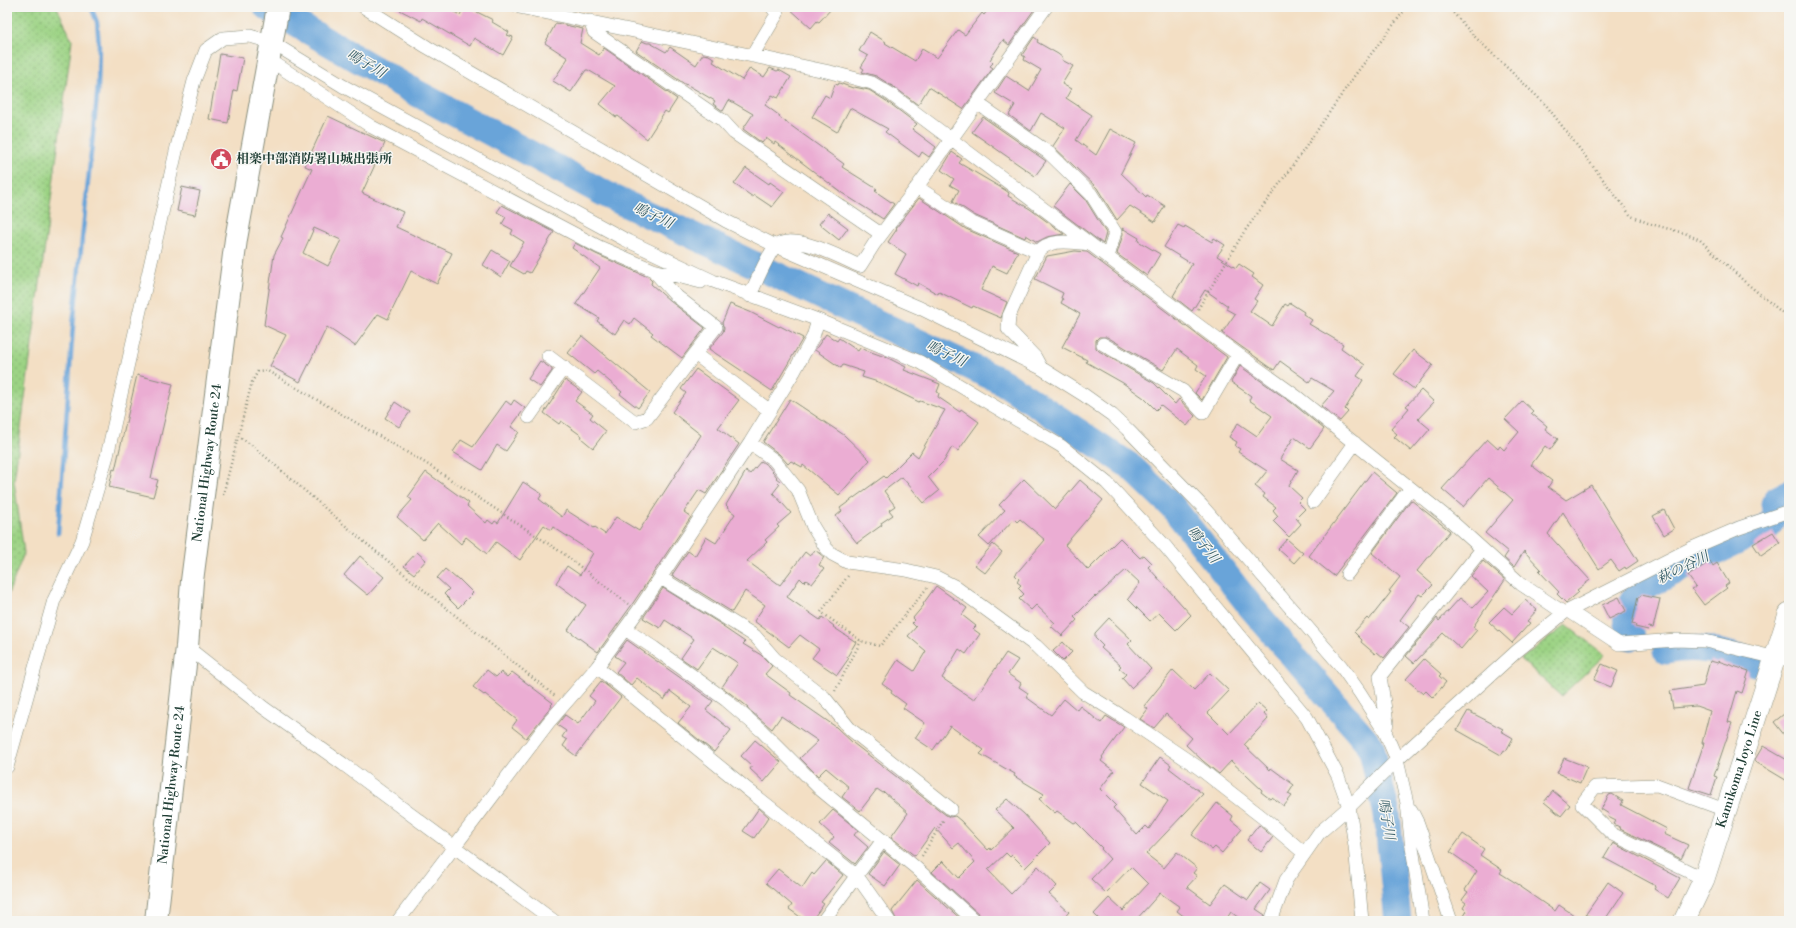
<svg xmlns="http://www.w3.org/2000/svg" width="1796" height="928" font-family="'Libre Bodoni','Noto Serif JP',serif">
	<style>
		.grass { fill: url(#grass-dots); stroke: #5e885c }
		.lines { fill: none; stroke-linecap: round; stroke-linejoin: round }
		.stream { stroke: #69a4d9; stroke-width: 4.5 }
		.river { stroke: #69a4d9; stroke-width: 27 }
		.building { fill: #ebadd3; fill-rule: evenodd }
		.minor-casing { stroke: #898e7c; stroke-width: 14 }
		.primary-casing { stroke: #898e7c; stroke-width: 22 }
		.trunk-casing { stroke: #898e7c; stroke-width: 24 }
		.path { stroke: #898e7c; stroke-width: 2.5; stroke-dasharray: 1 3; stroke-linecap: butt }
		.minor { stroke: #fff; stroke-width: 13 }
		.primary { stroke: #fff; stroke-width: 21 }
		.trunk { stroke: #fff; stroke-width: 22 }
		.labels { text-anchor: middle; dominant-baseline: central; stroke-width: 3; stroke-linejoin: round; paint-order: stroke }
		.poi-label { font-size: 13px; font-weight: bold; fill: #1f3d34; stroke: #f6f6f2; text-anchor: start }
		.street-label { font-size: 13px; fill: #1f3d34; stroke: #f6f6f2 }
		.water-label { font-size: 14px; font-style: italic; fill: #355c66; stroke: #f6f6f2 }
	</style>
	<defs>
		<pattern id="grass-dots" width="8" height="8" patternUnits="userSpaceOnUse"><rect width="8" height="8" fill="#9cd384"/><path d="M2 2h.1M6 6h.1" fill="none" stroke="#7fac6d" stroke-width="1.8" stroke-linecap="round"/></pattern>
	</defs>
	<rect width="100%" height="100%" fill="#f6f6f2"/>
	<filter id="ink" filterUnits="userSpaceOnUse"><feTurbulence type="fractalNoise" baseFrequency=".025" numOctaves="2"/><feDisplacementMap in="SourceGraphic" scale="8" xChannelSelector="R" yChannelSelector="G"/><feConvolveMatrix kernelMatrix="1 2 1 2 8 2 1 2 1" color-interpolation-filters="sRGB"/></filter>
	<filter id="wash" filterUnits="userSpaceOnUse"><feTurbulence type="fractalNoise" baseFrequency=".012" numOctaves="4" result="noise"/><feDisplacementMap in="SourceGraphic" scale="16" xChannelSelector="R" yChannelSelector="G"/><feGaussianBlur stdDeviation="0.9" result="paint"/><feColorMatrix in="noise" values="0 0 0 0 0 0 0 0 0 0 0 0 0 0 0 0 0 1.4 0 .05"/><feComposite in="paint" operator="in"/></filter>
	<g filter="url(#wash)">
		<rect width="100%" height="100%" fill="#f3dfc4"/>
		<!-- grass -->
		<path class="grass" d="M7 7H57L72 40 14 481 24 553 7 597Z
			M1566 625 1605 655 1561 696 1521 659Z"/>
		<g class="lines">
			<!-- stream -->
			<path class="stream" d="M58 533 73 326 98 86 99 45 97 22 91 7"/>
			<!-- river -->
			<path class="river" d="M267 7 413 91 611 197 1003 382 1130 466 1172 506 1251 607 1371 746 1387 815 1398 921
				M1774 504 1777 499 1789 493
				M1632 637C1620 616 1629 601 1645 586L1767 527 1771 522
				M1666 651C1701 644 1723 653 1755 663"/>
		</g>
		<g id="blocks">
			<!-- building -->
			<path class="building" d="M394 7H444L460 15 464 7H467L493 20 492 22 509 32 507 35 513 37 503 55 474 38 470 46 422 18 421 21Z
				M788 7H833L819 22 817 21 811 28Z
				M990 7H1036L1009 45 1003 40 990 60 993 63 990 66 993 68 963 109 929 87 918 105 897 89 876 76 862 72 864 69 861 67 868 56 859 51 870 32 886 42 885 43 915 61 922 49 937 58 958 30 965 35 982 13 984 15Z
				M556 23 583 29 580 43 599 55 604 48 677 99 668 113 665 111 647 139 618 116 616 117 600 104 615 86 588 70H586L571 92 553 81 568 58 545 43Z
				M1034 37 1038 40 1037 42 1058 54 1063 58 1062 60 1073 66 1062 84 1071 89 1066 98 1092 115 1076 140 1096 155 1110 129 1136 143 1121 173 1146 197 1147 195 1165 206 1155 222 1130 206 1117 220 1097 188 1053 146 1065 128 1041 113 1031 131 1009 115 1015 105 995 93 1006 76 1029 91 1041 70 1024 60 1025 57 1022 55Z
				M642 41 647 43H650L666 52 670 47 696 65 703 54 709 55 715 59 713 62 742 80 750 68 764 77 770 68 777 71 779 70 791 77 778 98 772 95 765 105 780 116 779 117 844 164 842 167 877 189 875 191 894 204 883 219 842 193 775 142 774 144 766 138 762 143 743 129 753 114 729 100 723 111 713 104 715 101 686 84V85L636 51Z
				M220 54 243 58 237 91 234 90 228 123 209 119Z
				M839 83 853 88 854 87 869 90 888 102 917 124 912 129 936 147 929 157 922 152 919 157 885 132 888 129 850 108 837 132 812 117 825 95 830 98 835 84 838 85Z
				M328 116 385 143 362 193 403 212 396 227 452 253 437 284 411 271 388 319 378 314 355 346 327 327 300 382 270 366 286 335 264 325 274 255 283 238 281 237 312 169 305 166ZM314 228 341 240 328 266 303 253Z
				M983 117 1046 161 1035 176 972 132Z
				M952 152 962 159 959 163 1005 190 1009 193 1008 196 1030 209 1064 234 1047 237 1037 242 1026 235 1025 238 974 215 953 201 959 190 950 185 954 179 941 170Z
				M746 168 769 184 770 182 784 192 772 207 754 195 753 197 734 184Z
				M1070 184 1085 199 1106 233 1103 244 1053 206Z
				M182 187 200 191 195 215 177 211Z
				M919 198 966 229 1018 252 1007 273 992 266 981 290 1007 302 1001 318 973 306 972 308 939 292 938 294 918 283 917 286 895 274 906 254 888 242 897 229 896 228Z
				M502 205 554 232 530 273 526 271 524 274 510 266 524 242 511 234 513 230 502 224 506 217 497 212Z
				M828 213 848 228 839 240 819 224Z
				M1178 225 1184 228 1185 226 1212 242 1214 238 1225 245 1217 256 1236 268 1239 264 1254 274 1252 277 1263 285 1254 299 1257 301 1250 311 1272 326 1285 304 1288 306 1290 303 1304 312 1303 314 1312 320 1309 324 1343 344 1341 348 1365 365 1357 376 1363 380 1345 409 1348 412 1340 421 1321 406 1334 391 1312 378 1309 382 1280 361 1274 370 1222 333 1235 314 1226 309 1228 306 1205 290 1192 311 1173 296 1192 264 1164 247Z
				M1122 228 1139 238 1138 241 1160 254 1147 276 1117 254 1123 234Z
				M575 243 596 254 648 277 652 281 651 284 670 301 705 328 682 358 651 335 653 333 634 318 630 324 624 320 615 334 597 321 599 318 576 304 600 268 572 248Z
				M492 250 510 261 501 277 483 265Z
				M1075 251 1087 252 1227 357 1202 400 1195 393 1206 376 1196 369 1198 365 1177 349 1163 370 1107 337H1099L1096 340V348L1099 351 1154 383 1175 404 1179 399 1195 416 1187 426 1161 405 1156 410 1144 398 1123 383 1086 362 1087 360 1062 347 1080 314 1061 303 1063 299 1061 298 1063 293 1035 279 1047 256Z
				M730 304 750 312 779 327 780 326 803 338 772 391 709 349 723 332 724 328 722 323Z
				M826 334 837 341 839 338 858 351 860 348 888 358 906 367 904 370 940 384 937 392 939 393 938 397 960 412 961 409 979 422 958 451 952 447 944 461 928 477 939 491 924 503 902 477 884 491 895 506 889 510 893 515 881 523 882 525 857 543 836 516 842 511 840 508 884 476 886 478 912 452 918 457 945 410 920 401 919 402 878 382 862 377 864 372 843 365 841 368 815 350Z
				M582 336 650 392 638 408 620 394 622 392 597 371 594 374 568 353Z
				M1413 350 1433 365 1414 389 1394 374Z
				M540 361 552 369V371L540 387 528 379Z
				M1240 366 1292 403 1324 429 1310 448 1294 437 1280 459 1298 470 1289 486 1302 498 1298 502 1305 509 1296 518 1301 524 1289 537 1273 521 1278 516 1273 510 1276 507 1263 497 1265 494 1255 486 1267 471 1238 452 1240 449 1235 446 1237 442 1229 437 1238 423 1257 436 1272 416 1249 400 1251 396 1231 382Z
				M696 369 739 400 718 428 739 444 706 494 699 490 684 512 691 517 631 606 598 652 568 630 586 605 556 583 567 566 580 575 593 553 553 527 551 530 544 525 520 560 496 542 487 554 466 537 461 544 438 523 423 540 397 517 412 500 408 497 426 472 469 503 467 506 486 523 488 520 493 524 495 521 498 523 523 482 542 494 539 499 562 517 566 510 594 528 595 527 605 534 616 517 639 531 701 435 672 412 686 393 681 389Z
				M137 375 173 384 151 478 158 480 153 497 109 487 113 469 115 470Z
				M565 380 582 392 575 401 593 414 590 418 606 431 593 448 581 438 582 436 561 421 559 424 544 413Z
				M1421 390 1434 402 1418 419 1430 429 1411 451 1394 437 1397 434 1391 429 1409 408 1406 406Z
				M790 399 844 435 870 460 839 495 803 465 802 467 791 461 788 464 779 454 763 442Z
				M514 400 525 408 511 427 519 432 506 451 497 445 482 470 453 452 461 440 473 447 506 401 511 405Z
				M1522 401 1533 411 1531 413 1547 426 1545 429 1558 439 1550 450 1545 446 1531 465 1552 481 1548 487 1566 500 1591 485 1638 561 1626 569 1625 567 1619 571 1611 560 1599 569 1563 512 1548 534 1590 580 1577 590 1579 592 1566 603 1557 594 1559 592 1539 571 1541 569 1524 551 1514 567 1504 558 1508 552 1485 533 1513 500 1488 478 1463 507 1442 489 1487 439 1498 449 1500 446 1504 450 1519 432 1505 419Z
				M395 402 410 412 399 427 385 418Z
				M761 461 768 466 777 477 776 478 780 481 778 483 780 484 773 493 791 513 777 525 779 527 765 540 767 542 747 561 780 585 805 552 810 556 815 550 824 557 819 565 824 569 812 584 806 580 804 582 800 578 787 597 820 620 822 617 834 626 833 627 856 642 847 657 849 658 837 675 812 658 819 649 800 635 789 647 754 621 765 605 745 591 732 612 672 575 688 551 695 556 706 537 716 543 735 514 727 508 728 507 726 505 746 471 750 474Z
				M1372 472 1397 493 1334 576 1309 556Z
				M1024 479 1055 509 1080 480 1103 500 1065 545 1088 570 1120 538 1140 558 1144 555 1152 563 1148 567 1191 615 1176 630 1159 613 1150 621 1128 599 1140 583 1126 570 1096 597 1095 596 1074 617 1077 620 1062 636 1051 626 1055 623 1036 605 1031 610 1019 599 1024 594 1018 588 1021 585 1017 582 1019 579 1015 575 1045 540 1020 519 1017 522 1014 519 989 546 979 537 1005 510 999 505Z
				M1411 500 1450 531 1417 571 1433 585 1422 596 1419 594 1400 620 1409 627 1384 658 1377 652 1375 654 1361 642 1362 640 1354 632 1367 618 1369 620 1391 592 1389 591 1400 577 1372 553Z
				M1664 510 1674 529 1664 535 1653 516Z
				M1773 532 1780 543 1761 556 1753 544Z
				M1287 539 1303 553 1294 563 1278 549Z
				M993 544 1002 552 985 573 975 565Z
				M417 552 426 560 414 574 404 566Z
				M360 556 384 577 368 595 344 575Z
				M1483 561 1505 580 1473 627 1477 630 1461 649 1443 633 1414 663 1406 656 1437 618 1439 621 1460 598 1473 608 1488 592 1471 576Z
				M1710 561 1713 566 1717 563 1729 583 1725 586 1727 588 1704 605 1692 589 1696 587 1688 576Z
				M445 569 458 580 459 579 473 593 458 608 444 594 449 589 437 578Z
				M936 586 967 608 962 615 976 626 973 629 980 634 966 654 959 649 942 678 974 700 1006 653 1018 660 1008 674 1021 683 1019 687 1028 693 1026 697 1051 715 1064 699 1077 710 1080 706 1101 723 1106 716 1124 727 1102 757 1103 758 1101 761 1114 771 1100 789 1116 805 1113 808 1137 835 1146 826 1149 829 1168 801 1142 783 1160 757 1171 765 1169 768 1203 794 1146 854 1164 868 1177 852 1197 868 1193 873 1197 876 1187 887 1210 904 1225 884 1248 900 1260 883 1270 890 1256 909 1265 915 1263 921H1243L1231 912 1225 921H1190L1177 911 1180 907 1160 893 1135 921H1101L1094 914 1109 898 1123 911 1148 884 1131 867 1106 893 1091 879 1110 859 1101 849 1102 848 1076 822 1074 823 1057 811 1055 813 1039 799 1044 794 1014 776 1015 774 980 754 984 750 950 726 933 750 915 738 925 723 903 708 906 704 891 693 892 691 882 684 898 660 914 671 926 651 908 636 916 627 912 623 915 620 913 618 924 605 923 604Z
				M663 588 724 626 723 627 745 642 743 644 761 655 772 666 765 674 791 693 790 695 836 727 853 743 946 815 950 817 955 816 961 821 988 850 990 848 991 850 1014 828 995 810 1007 799 1024 814 1050 843 1025 868 1012 855 1010 857 1006 853 988 870 1011 894 1038 866 1057 886 1049 894 1069 912 1061 921H983L980 915 932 872 943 861 959 878 975 862 959 843 953 848 935 828 915 856 891 837 908 813 884 792 883 793 877 789 860 811 842 797 849 787 826 768 818 776 800 758 818 741 781 716 772 729 747 708 748 707 722 687 738 663 713 647 697 669 681 658 694 639 665 620 660 628 643 618Z
				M1641 595 1660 599 1653 628 1649 627 1648 630 1635 627 1636 625 1632 624 1638 597H1640Z
				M1619 597 1626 611 1609 619 1602 605Z
				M1525 600 1537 610 1527 621 1530 623 1512 643 1489 622 1504 607 1512 614Z
				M1109 618 1132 640 1128 644 1151 669 1131 688 1122 678 1126 674 1119 668 1121 666 1101 648 1103 646 1095 638V633Z
				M627 640 713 701 706 710 731 730 714 752 678 723 691 707 670 691 664 700 637 678 631 685 616 672 624 662 615 656Z
				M1063 642 1072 652 1063 661 1053 651Z
				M1424 659 1441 674 1439 676 1446 682 1433 698 1426 691 1423 694 1406 679Z
				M1710 661 1718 663V661L1749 671 1742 693 1737 691 1728 722 1732 723 1714 776 1717 777 1711 795 1689 788 1704 743H1702L1710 711 1696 706 1673 708 1670 691 1703 686Z
				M1602 664 1618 671 1611 687 1594 680Z
				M487 670 496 677 501 672 507 677 512 672 553 703 551 705 552 706 526 738 512 727 517 720 485 694 484 695 473 687Z
				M1173 670 1194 690 1210 673 1229 691 1208 713 1229 734 1258 703 1267 711 1264 714 1268 719 1244 745 1270 770 1271 768 1294 785 1288 794 1292 796 1284 806 1272 797 1270 799 1261 792 1262 790 1231 761 1219 774 1203 761 1186 745 1192 738 1166 714 1154 728 1140 719 1148 709 1144 706Z
				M601 681 621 697 576 756 563 746 567 740 562 737 566 731 557 725 565 715 578 724 595 701 589 696Z
				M1789 710V741L1774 722Z
				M1468 711 1503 729 1501 731 1513 738 1506 751 1504 750 1501 755 1457 730Z
				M755 740 781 762 764 782 750 769 752 766 741 756Z
				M1763 746 1789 761V782L1754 761Z
				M1564 758 1587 767 1580 783 1557 773Z
				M1553 791 1570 805 1561 816 1544 802Z
				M1612 794 1623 801 1621 805 1667 829 1664 834 1688 845 1681 859 1620 829 1621 828 1614 824 1616 821 1608 817 1609 814 1601 809 1609 795Z
				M1217 803 1233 816 1231 820 1242 829 1222 853 1215 847 1212 850 1192 835Z
				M759 808 769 817 754 838 743 831Z
				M833 810 858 830 854 835 868 847 855 864 829 843 834 837 820 824Z
				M1259 825 1273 837 1261 852 1247 840Z
				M1463 834 1484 849 1480 855 1502 870 1500 873 1521 886 1520 887 1555 911 1559 905 1583 921H1473L1464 916 1467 911 1463 908 1466 903 1462 900 1468 892 1465 890 1477 871 1450 852Z
				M1613 843 1680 878 1668 898 1654 889 1656 886 1604 858Z
				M884 852 900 865 885 886 868 874Z
				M826 861 843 875 821 902 824 904 811 921H806L789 909 792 905 766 883 778 869 802 888 812 873 814 875Z
				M917 880 963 921H897L892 911Z
				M1608 882 1623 893 1604 921H1596L1586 914Z"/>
		</g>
	</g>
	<g filter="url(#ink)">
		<use href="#blocks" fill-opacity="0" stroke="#898e7c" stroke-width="1"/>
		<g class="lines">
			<!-- minor casing -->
			<g class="minor-casing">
				<path id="minor" d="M364 7 427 47 726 221 776 246 920 308 1041 368 1084 395 1112 415 1127 429 1202 506 1341 666 1360 693 1385 732 1397 760 1407 803 1411 840 1423 921
					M519 7 830 72 872 83 892 95 1218 340 1297 397 1449 519 1521 584 1564 613
					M590 21 594 32 722 120 734 133 881 234
					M752 56 777 14 772 7
					M268 59 372 127 599 247 653 270 701 282
					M977 103 1049 153 1091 194 1115 232 1108 257
					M917 187 970 222 1038 252 1009 316 1008 329 1035 357 1041 368
					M1038 252C1050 237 1073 243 1090 244
					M653 270 675 295 716 327 695 354
					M750 296 752 291C757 280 768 254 775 247 791 230 843 259 860 266L874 244 917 187 1046 7
					M1103 344 1183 391 1203 413 1238 354
					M548 356 635 422 647 418 695 354 770 411
					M529 417 564 367
					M750 443 774 460 798 490 813 527 826 548 832 554 847 562 906 570 936 577 954 586 1036 646 1083 692 1125 718 1199 768 1262 817 1304 853
					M1313 502 1355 443
					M1347 574 1410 488
					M661 578 755 636 775 659 824 697 850 729 951 809
					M1569 611 1619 644 1677 640 1705 641 1789 661
					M625 629 654 648 726 700 762 731 821 790 915 867 975 921
					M187 647 264 708 343 764 554 921
					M597 667 747 789 857 876 889 921
					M1385 732 1387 723 1380 676 1482 549
					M7 767 54 600 82 541 107 456 177 147 194 81 206 50 223 38 250 36 271 42 343 86 624 239 713 281 818 320 920 362 1061 446 1107 483 1165 546 1307 718 1338 776 1349 807 1355 846 1362 921
					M1411 810 1418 824 1451 921
					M1704 879 1612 834 1582 804 1595 787 1657 785 1725 810
					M398 921 548 723 597 667 638 611 750 443 795 370 813 337 818 320
					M823 921 883 840
					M1271 921 1286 880 1319 833 1349 807 1397 760 1517 651 1564 613 1690 549 1739 528 1789 511"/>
			</g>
			<!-- primary casing -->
			<g class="primary-casing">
				<g id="primary">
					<path id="s1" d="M1684 921 1704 879 1789 614"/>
				</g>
			</g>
			<!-- trunk casing -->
			<g class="trunk-casing">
				<g id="trunk">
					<path id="s2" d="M156 921 187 647 192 581 236 239 278 7"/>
				</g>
			</g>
			<!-- path -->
			<path class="path" d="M1448 7 1474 36 1546 105 1631 216 1648 223 1687 234 1700 240 1745 282 1789 318
				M1198 309 1244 232 1294 164 1355 75 1407 7
				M238 436 253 446 362 540 555 696
				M223 495 252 382 258 371 266 370 427 464 564 554 628 604
				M848 576 821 612 861 641 880 646 927 588
				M835 691 861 641
				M922 856 944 819"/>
			<!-- minor -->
			<use href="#minor" class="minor"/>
			<!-- primary -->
			<use href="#primary" class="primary"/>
			<!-- trunk -->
			<use href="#trunk" class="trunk"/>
		</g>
	</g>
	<!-- icons -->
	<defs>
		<g id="civic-disc" transform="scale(1.15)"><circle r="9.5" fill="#d1495b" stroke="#f6f6f2"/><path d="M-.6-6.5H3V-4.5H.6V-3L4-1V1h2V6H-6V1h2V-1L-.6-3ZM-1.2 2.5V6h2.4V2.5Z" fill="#fff"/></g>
	</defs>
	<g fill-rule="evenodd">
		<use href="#civic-disc" x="221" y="159"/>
	</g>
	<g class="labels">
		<!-- poi labels -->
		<g class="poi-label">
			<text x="236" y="159">相楽中部消防署山城出張所</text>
		</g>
		<!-- street labels -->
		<g class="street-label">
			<text stroke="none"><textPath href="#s2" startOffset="461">National Highway Route 24</textPath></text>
			<text stroke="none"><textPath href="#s1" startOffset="162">Kamikoma Joyo Line</textPath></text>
			<text stroke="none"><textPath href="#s2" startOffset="137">National Highway Route 24</textPath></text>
		</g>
		<!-- water labels -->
		<g class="water-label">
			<text transform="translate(366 64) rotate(30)">鳴子川</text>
			<text transform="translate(653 216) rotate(25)">鳴子川</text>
			<text transform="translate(946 354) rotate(25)">鳴子川</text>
			<text transform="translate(1203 545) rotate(52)">鳴子川</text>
			<text transform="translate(1683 568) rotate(-26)">萩の谷川</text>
			<text transform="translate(1386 819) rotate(81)">鳴子川</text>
		</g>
	</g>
	<!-- margin -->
	<rect width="1796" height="928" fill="none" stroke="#f6f6f2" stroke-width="24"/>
</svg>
